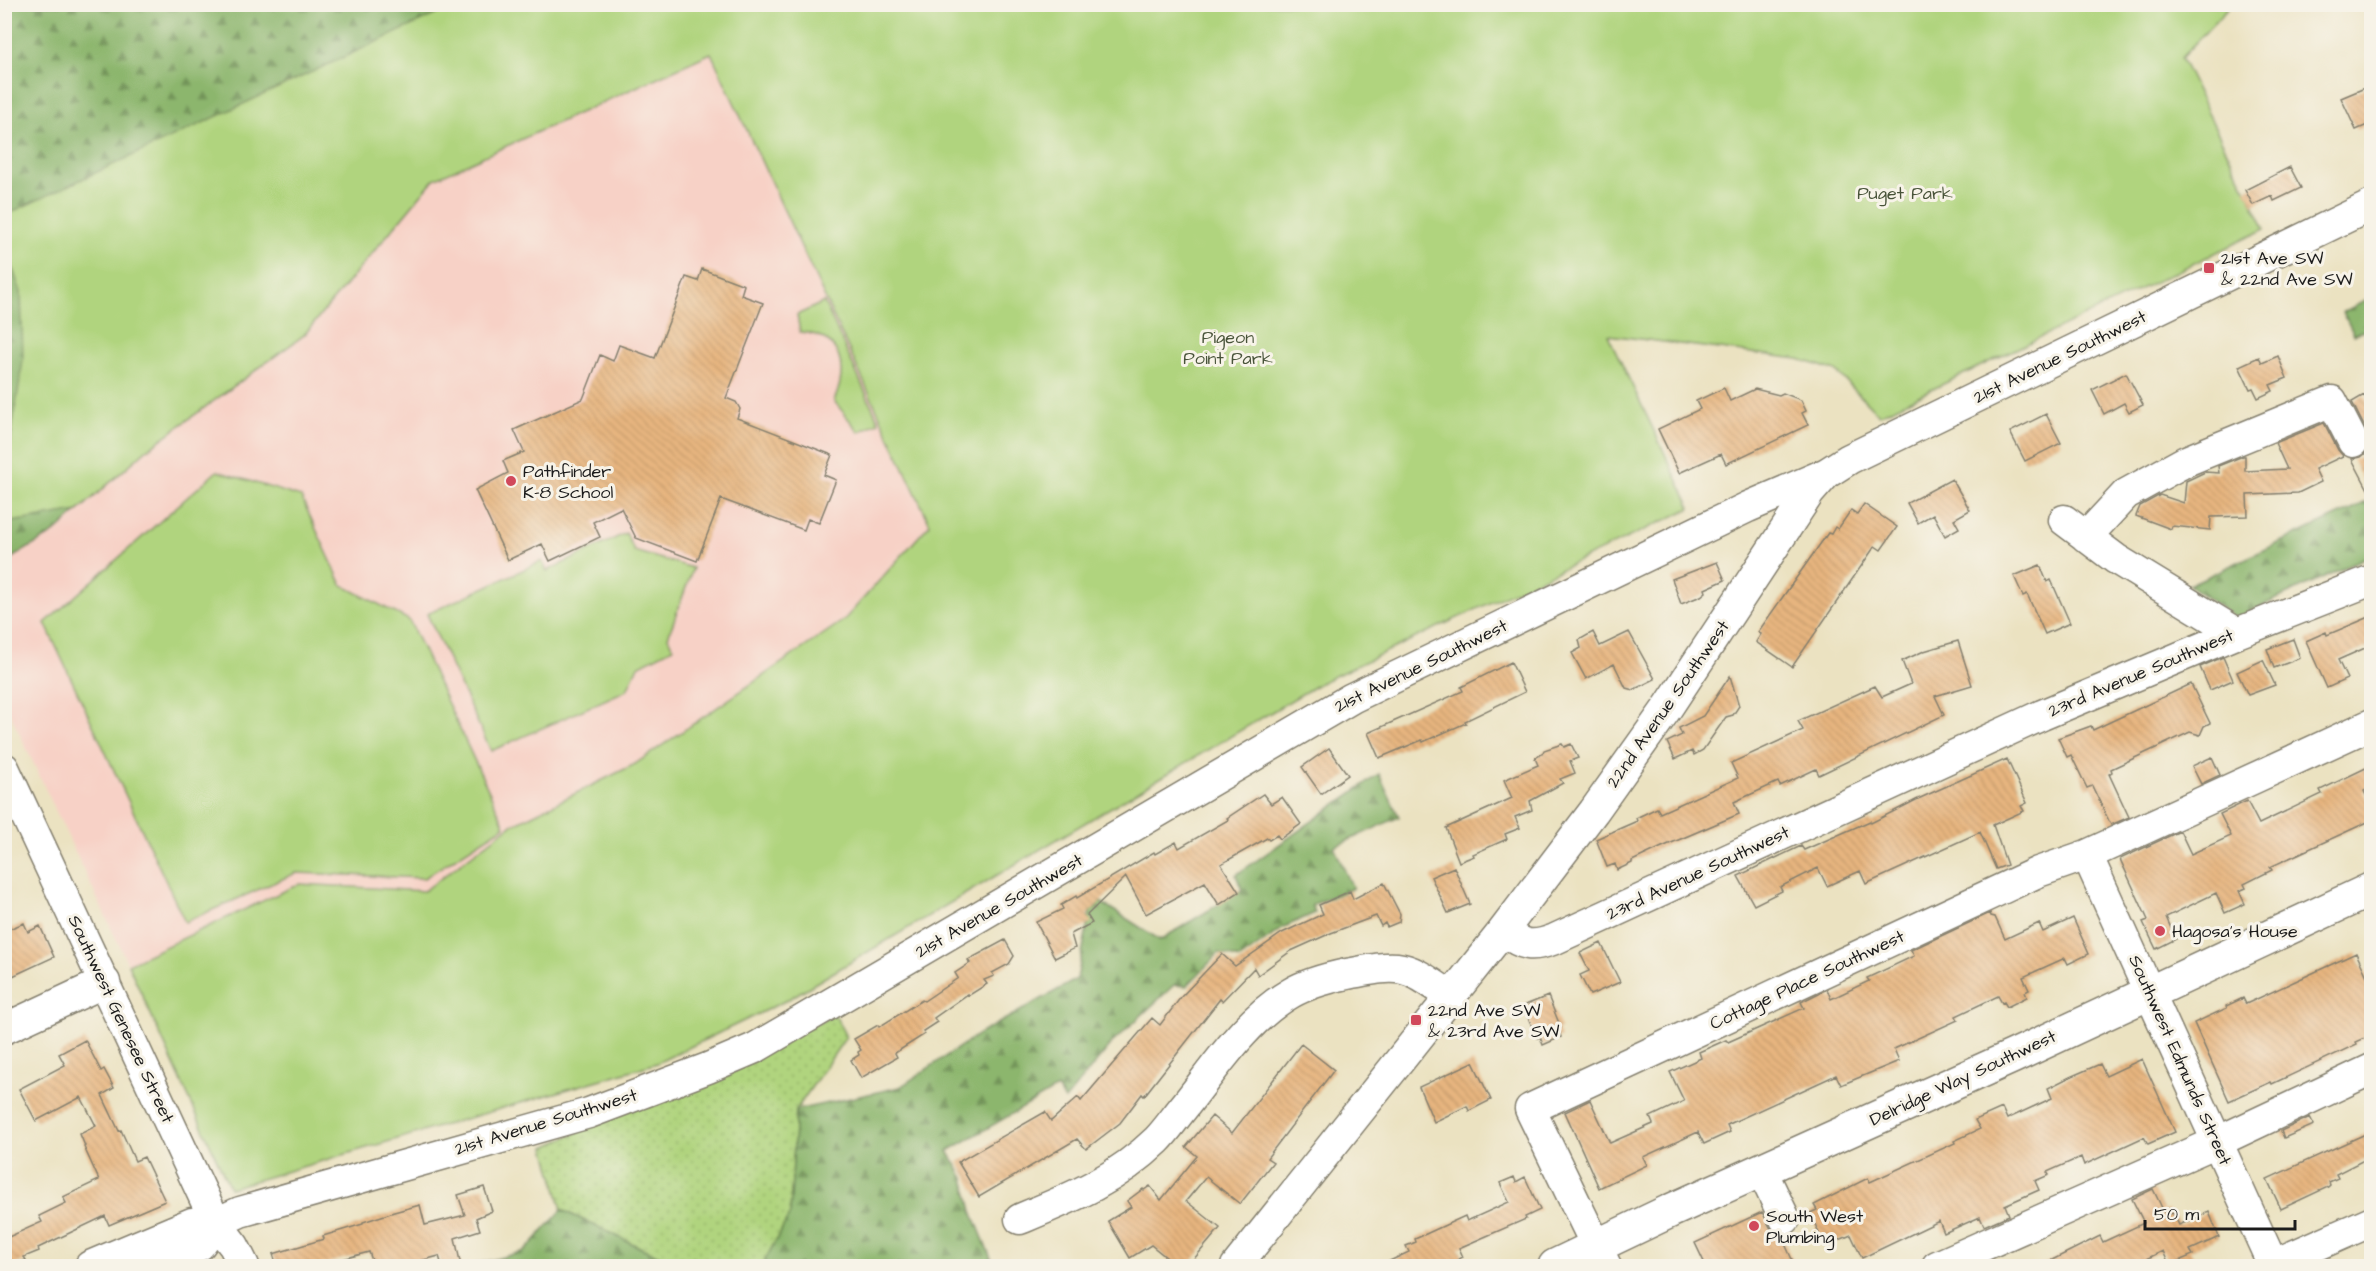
<svg xmlns="http://www.w3.org/2000/svg" width="2376" height="1271" font-family="'Architects Daughter',sans-serif">
	<style>
		.built { fill: #f7d1c6 }
		.grass { fill: url(#grass-dots); stroke: #66784d; stroke-width: 1.5 }
		.forest { fill: url(#forest-firs); stroke: #546944; stroke-width: 1.5 }
		.green { fill: #b0d47e; stroke: #66784d; stroke-width: 1.5 }
		.building { fill: url(#building-back-hatch) }
		.lines { fill: none; stroke-linecap: round; stroke-linejoin: round }
		.minor-casing { stroke: #847f6e; stroke-width: 33 }
		.major-casing { stroke: #847f6e; stroke-width: 36 }
		.minor { stroke: #fff; stroke-width: 30 }
		.major { stroke: #fff; stroke-width: 33 }
		.poi-dot { fill: #d1495b; stroke: #f7f3e8; stroke-width: 2 }
		.labels { text-anchor: middle; dominant-baseline: central; stroke-width: 6; stroke-linejoin: round; paint-order: stroke }
		.park-label { font-size: 18px; fill: #485339; stroke: #f7f3e8 }
		.poi-label { font-size: 18px; fill: #1c1c1c; stroke: #f7f3e8; text-anchor: start }
		.street-label { font-size: 18px; fill: #1c1c1c; stroke: #f7f3e8 }
	</style>
	<defs>
		<pattern id="grass-dots" width="8" height="8" patternUnits="userSpaceOnUse" patternTransform="scale(1.5)"><rect width="8" height="8" fill="#b0d47e"/><path d="M2 2h.1M6 6h.1" fill="none" stroke="#97b56c" stroke-width="1.8" stroke-linecap="round"/></pattern>
		<pattern id="forest-firs" width="22" height="20" patternUnits="userSpaceOnUse" patternTransform="scale(1.5)"><rect width="22" height="20" fill="#8cb66d"/><path d="M5 1l3.5 6h-7zM16 11l3.5 6h-7z" fill="#729359"/></pattern>
		<pattern id="building-back-hatch" width="6" height="6" patternUnits="userSpaceOnUse" patternTransform="scale(1.5)"><rect width="6" height="6" fill="#e7b57f"/><path d="M-1 5l2 2M0 0l6 6M5-1l2 2" fill="none" stroke="#c69b6d"/></pattern>
	</defs>
	<rect width="100%" height="100%" fill="#f7f3e8"/>
	<filter id="ink" filterUnits="userSpaceOnUse"><feTurbulence type="fractalNoise" baseFrequency=".0167" numOctaves="2"/><feDisplacementMap in="SourceGraphic" scale="12" xChannelSelector="R" yChannelSelector="G"/><feConvolveMatrix kernelMatrix="1 2 1 2 8 2 1 2 1" color-interpolation-filters="sRGB"/></filter>
	<filter id="wash" filterUnits="userSpaceOnUse"><feTurbulence type="fractalNoise" baseFrequency=".008" numOctaves="4" result="noise"/><feDisplacementMap in="SourceGraphic" scale="24" xChannelSelector="R" yChannelSelector="G"/><feGaussianBlur stdDeviation="1.35" result="paint"/><feColorMatrix in="noise" values="0 0 0 0 0 0 0 0 0 0 0 0 0 0 0 0 0 1.4 0 .05"/><feComposite in="paint" operator="in"/></filter>
	<g filter="url(#wash)">
		<rect width="100%" height="100%" fill="#ebe2c1"/>
		<!-- built -->
		<path class="built" d="M711 53 930 525 844 620 635 764 510 826 424 891 299 884 128 964 5 703 4 562 54 533 145 451 304 335 434 179Z"/>
		<!-- grass -->
		<path class="grass" d="M835 1015 846 1037 796 1110 790 1214 762 1266H679L562 1210 545 1147Z"/>
		<!-- forest -->
		<path class="forest" d="M5 5H566L434 179 304 335 145 451 54 533 5 562Z
			M2371 298V327L2354 335 2343 312Z
			M2371 500V555L2236 618 2189 585Z
			M1379 774 1399 817 1334 847 1353 888 1312 905 1315 913 1284 927 1240 959 1219 953 1187 986 1174 985 1113 1042 1065 1100 1057 1088 948 1151 964 1178 972 1211 994 1266H762L790 1214 796 1110 900 1087 979 1034 1077 979 1093 897 1160 940 1242 890 1236 875Z
			M562 1210 679 1266H470L525 1251Z"/>
		<!-- green -->
		<path class="green" d="M458 4 2231 5 2181 58 2265 229 1879 415 1836 371 1799 359 1608 335 1691 508 1322 682 787 1000 657 1063 230 1188 128 964 299 884 424 891 510 826 635 764 844 620 930 524 711 53 434 179 304 335 145 451 78 511 5 523V476L23 360 21 292 5 247V215Z
			M824 302 879 422 859 432 834 401C849 367 841 335 800 332L797 315Z
			M217 471 301 497 342 585 409 620 505 826 424 878 296 873 185 922 45 623Z
			M626 533 634 551 693 568 668 637 673 648 638 666 627 690 491 751 427 614 542 561 547 571Z"/>
		<g id="blocks">
			<!-- building -->
			<path class="building" d="M2372 85V123L2356 130 2341 98Z
				M2290 167 2301 188 2274 201 2272 196 2253 205 2245 190Z
				M702 269 744 285 741 295 763 303 726 398 736 402 740 409 737 418 832 455 824 475 836 480 819 523 808 519 804 530 721 499 697 561 636 538 621 508 593 522 600 537 550 561 542 544 508 560 475 490 508 473 503 461 524 452 514 430 583 399 600 355 613 361 619 345 655 358 686 277 698 281Z
				M2278 356 2287 378 2270 385 2273 391 2258 398 2253 388 2250 389 2239 366 2259 357 2262 363Z
				M2126 373 2143 405 2129 412 2124 403 2104 414 2092 390Z
				M1724 388 1730 401 1755 389 1779 395 1783 393 1801 400 1806 411 1802 413 1808 425 1726 464 1721 454 1679 473 1658 429 1700 409 1696 401Z
				M2364 395 2372 410V497L2352 459 2361 457 2367 452 2370 443 2368 434 2352 402Z
				M2046 414 2061 443 2025 461 2010 432Z
				M2324 423 2338 450 2343 456 2315 469 2321 482 2298 493 2247 495 2248 516 2211 517 2210 530 2172 526 2171 529 2136 516 2140 506 2160 495 2184 503 2186 481 2205 472 2219 473 2218 466 2243 456H2245V471L2287 469 2275 443Z
				M1952 479 1970 510 1954 519 1959 528 1945 536 1933 514 1918 523 1907 503Z
				M1864 504 1897 527 1881 550 1875 546 1792 667 1756 642 1761 634 1758 632 1828 533 1831 534 1835 527 1838 529 1851 510 1857 514Z
				M1717 562 1725 580 1705 589 1706 592 1701 596 1681 604 1672 579Z
				M2040 565 2047 582 2051 580 2070 623 2045 634 2027 594 2023 596 2014 576Z
				M2372 616V645L2338 660 2347 679 2327 688 2306 641 2326 632 2327 635Z
				M1593 632 1600 646 1629 632 1655 679 1633 690 1626 688 1614 664 1586 679 1572 653 1581 648 1579 640Z
				M2293 639 2300 658 2274 668 2267 649Z
				M1958 641 1972 685 1935 696 1944 715 1819 775 1816 769 1780 786 1778 782 1734 802 1739 814 1662 847 1632 861V863L1617 870 1615 864 1607 867 1596 839 1637 821 1636 818 1657 808 1660 813 1738 778 1731 763 1803 730 1798 721 1875 686 1882 697 1911 684 1902 661 1924 651Z
				M2223 657 2233 680 2210 690 2200 667Z
				M2263 660 2275 685 2248 695 2237 672Z
				M1511 662 1525 692 1465 721 1466 723 1423 742 1422 740 1379 758 1368 733 1463 691 1461 687Z
				M1730 676 1739 706 1733 715 1726 717 1703 750 1694 755 1692 751 1675 759 1667 742 1682 735 1679 728 1703 716Z
				M2191 684 2210 723 2204 726 2200 735 2190 732 2111 769 2112 772 2109 774 2129 817 2111 825 2092 786 2087 788 2071 755 2067 757 2058 738 2091 726 2093 730Z
				M1562 744 1564 747 1571 744 1578 758 1570 761 1575 773 1560 779 1563 783 1530 801 1532 810 1515 817 1520 828 1505 834 1507 839 1473 854 1474 856 1459 862 1446 828 1512 798 1504 780 1538 765 1535 758 1542 754 1544 750Z
				M1329 748 1348 775 1321 794 1302 767Z
				M2212 757 2220 775 2201 784 2192 766Z
				M2007 759 2027 803 2021 806 2024 811 1993 825 2007 865 1996 869 1980 832 1866 884 1860 871 1827 886 1818 868 1780 887 1782 891 1754 905 1738 876 1801 846 1804 850 1870 821 1871 823 1918 799Z
				M2372 765V787L2364 791 2372 808V820L2270 867 2272 870 2244 884 2246 888 2239 891 2245 904 2225 913 2216 893 2166 917 2176 939 2156 949 2143 922 2148 920 2120 859 2180 831 2191 854 2231 836 2220 814 2247 801 2259 824 2322 794 2320 790Z
				M1263 794 1271 804 1282 797 1301 824 1280 839 1277 835 1269 840 1267 838 1221 864 1239 892 1219 905 1205 882 1146 914 1126 877 1087 915 1092 923 1071 934 1075 948 1055 958 1036 922 1063 909 1061 905 1076 896 1077 898 1154 852 1155 854 1176 842 1179 848 1228 820 1227 818Z
				M1454 867 1470 904 1448 913 1431 877Z
				M1384 883 1400 914 1399 922 1387 927 1385 923 1381 926 1376 916 1331 933 1291 951 1258 975 1254 968 1222 1001 1220 999 1144 1096 1142 1094 1120 1123 1086 1149 1077 1139 979 1197 958 1162 1045 1112 1051 1121 1078 1097 1081 1101 1152 1018 1160 1025 1181 997 1222 954 1235 966 1282 933 1323 914 1319 905 1350 891 1353 899Z
				M1990 913 1991 916 1995 917 2005 939 2039 923 2043 932 2073 918 2089 954 2068 964 2065 958 2023 977 2029 990 2025 992 2027 997 2007 1007 2004 1002 2002 1003 1998 996 1956 1016 1958 1020 1894 1049 1899 1061 1841 1085 1836 1075 1727 1125 1730 1132 1704 1144 1698 1132 1643 1157 1647 1165 1599 1188 1565 1112 1590 1100 1610 1143 1653 1124 1650 1117 1684 1101 1670 1072 1701 1058 1699 1052 1726 1040 1728 1042 1804 1008 1801 1002 1827 989 1831 999 1869 981 1867 978 1914 956 1911 950Z
				M24 923 28 932 40 926 54 957 4 980V931Z
				M1005 940 1014 956 1009 964 992 973 994 976 984 980 987 984 968 996V994L934 1018 937 1022 923 1031 925 1034 895 1053 897 1057 861 1078 851 1060 859 1055 858 1052 861 1050 854 1039 878 1025 879 1027 922 1000 924 1001 958 978 955 973 970 963 968 960Z
				M1601 943 1620 982 1590 995 1580 975 1589 971 1580 953Z
				M2356 953 2372 987V1035L2356 1042 2357 1044 2272 1084 2271 1082 2229 1101 2194 1023 2227 1008 2226 1006 2243 998 2246 1004Z
				M1548 996 1561 1028 1558 1029 1561 1037 1543 1045 1540 1037 1537 1038 1523 1006Z
				M85 1040 101 1071 104 1069 114 1088 102 1095 119 1131 121 1130 135 1161 144 1157 165 1201 109 1225 105 1216 38 1248 39 1251 24 1257 26 1260 12 1266H4V1239L42 1222 39 1216 66 1203 63 1197 99 1180 84 1147 85 1146 80 1134 96 1126 81 1097 36 1121 19 1089 65 1065 59 1054Z
				M1301 1044 1334 1070 1267 1158 1273 1162 1240 1204 1206 1177 1186 1201 1220 1228 1188 1266H1177L1151 1245 1130 1258 1108 1221 1131 1207 1127 1201 1143 1189 1144 1190 1150 1186 1161 1200 1197 1156 1186 1147 1212 1116 1232 1133Z
				M2142 1059 2175 1132 2148 1144 2144 1137 2084 1165 2081 1157 2047 1172 2049 1175 2035 1181 2039 1190 2005 1205 2009 1215 1984 1226 1980 1217 1944 1233 1939 1221 1862 1258 1851 1235 1830 1244 1828 1240 1823 1242 1810 1213 1817 1210 1814 1205 1868 1178 1870 1182 1955 1143 1954 1141 1980 1129 1975 1120 2002 1108 2007 1119 2052 1098 2048 1088 2070 1077 2100 1064 2106 1076Z
				M1473 1062 1491 1100 1469 1111 1467 1106 1434 1122 1419 1087Z
				M2310 1117 2314 1125 2284 1138 2281 1131Z
				M2372 1131V1156L2336 1174 2338 1178 2329 1182 2330 1185 2328 1187 2281 1209 2267 1179Z
				M1514 1177 1516 1182 1525 1177 1540 1210 1525 1217 1526 1219 1459 1248 1463 1257 1455 1261 1457 1266H1379L1409 1252 1406 1246 1416 1242 1415 1239 1465 1216 1467 1221 1509 1202 1500 1183Z
				M484 1187 492 1211 476 1218 480 1230 455 1238 461 1266H442L439 1256 401 1266H374L369 1252 317 1266H277L273 1254 324 1239 323 1236 363 1224V1222L394 1212 420 1205 425 1225 465 1215 458 1195Z
				M2153 1189 2164 1212 2168 1210 2170 1214 2173 1213 2179 1225 2209 1212 2219 1237 2190 1250 2193 1255 2169 1265 2163 1251 2131 1266H2040L2100 1236 2103 1242 2144 1223 2132 1199Z
				M1762 1212 1770 1227 1775 1233 1781 1235 1795 1266H1706L1695 1243Z"/>
		</g>
	</g>
	<g filter="url(#ink)">
		<use href="#blocks" fill-opacity="0" stroke="#847f6e" stroke-width="1.5"/>
		<g class="lines">
			<!-- minor casing -->
			<g class="minor-casing">
				<path id="minor" d="M2064 520 2116 559 2237 633
					M2086 537 2126 494 2186 461 2332 401 2353 442
					M4 768 216 1223 234 1246 244 1266
					M2087 855 2273 1265
					M1503 931C1523 946 1532 948 1555 939L2042 715 2237 633 2372 580
					M4 1029 105 982
					M1761 1169 1785 1219
					M1020 1219C1071 1198 1116 1180 1157 1140 1166 1131 1174 1119 1183 1108 1215 1068 1246 1019 1291 993 1308 983 1328 978 1347 974 1404 963 1404 964 1452 997
					M90 1266 192 1223H216L240 1212 589 1113 708 1068 755 1048 1352 698 1748 507 1827 473 1849 459 2372 205
					M152 1266 200 1245 216 1223
					M1236 1266 1503 931 1594 811 1668 707 1810 492 1825 475
					M1606 1266 1530 1109 2038 872 2087 855 2372 724
					M1937 1266 2217 1142 2372 1069
					M2270 1266 2372 1221"/>
			</g>
			<!-- major casing -->
			<g class="major-casing">
				<path id="major" d="M1555 1266 1670 1211 2014 1056 2372 889"/>
			</g>
			<!-- minor -->
			<use href="#minor" class="minor"/>
			<!-- major -->
			<use href="#major" class="major"/>
		</g>
	</g>
	<!-- markers -->
	<g class="poi-dot">
		<rect x="2203" y="262" width="12" height="12" rx="3"/>
		<circle cx="511" cy="481" r="6"/>
		<circle cx="2160" cy="931" r="6"/>
		<rect x="1410" y="1014" width="12" height="12" rx="3"/>
		<circle cx="1754" cy="1226" r="6"/>
	</g>
	<g class="labels">
		<!-- park labels -->
		<g class="park-label">
			<text x="1905" y="193">Puget Park</text>
			<text x="1228" y="337">Pigeon<tspan x="1228" dy="21">Point Park</tspan></text>
		</g>
		<!-- poi labels -->
		<g class="poi-label">
			<text x="2221" y="258">21st Ave SW<tspan x="2221" dy="21">&amp; 22nd Ave SW</tspan></text>
			<text x="523" y="471">Pathfinder<tspan x="523" dy="21">K-8 School</tspan></text>
			<text x="2172" y="931">Hagosa’s House</text>
			<text x="1428" y="1010">22nd Ave SW<tspan x="1428" dy="21">&amp; 23rd Ave SW</tspan></text>
			<text x="1766" y="1216">South West<tspan x="1766" dy="21">Plumbing</tspan></text>
		</g>
		<!-- street labels -->
		<g class="street-label">
			<text transform="translate(2060 357) rotate(-26)">21st Avenue Southwest</text>
			<text transform="translate(1421 666) rotate(-26)">21st Avenue Southwest</text>
			<text transform="translate(2141 673) rotate(-23)">23rd Avenue Southwest</text>
			<text transform="translate(1668 704) rotate(-55)">22nd Avenue Southwest</text>
			<text transform="translate(1698 873) rotate(-25)">23rd Avenue Southwest</text>
			<text transform="translate(999 906) rotate(-30)">21st Avenue Southwest</text>
			<text transform="translate(1807 980) rotate(-25)">Cottage Place Southwest</text>
			<text transform="translate(121 1019) rotate(65)">Southwest Genesee Street</text>
			<text transform="translate(2180 1060) rotate(66)">Southwest Edmunds Street</text>
			<text transform="translate(1963 1078) rotate(-25)">Delridge Way Southwest</text>
			<text transform="translate(546 1122) rotate(-17)">21st Avenue Southwest</text>
		</g>
	</g>
	<!-- margin -->
	<rect width="2376" height="1271" fill="none" stroke="#f7f3e8" stroke-width="24"/>
	<!-- scale -->
	<path d="M2145 1220v9h150v-9" fill="none" stroke="#1c1c1c" stroke-width="3"/>
	<text x="2154" y="1220" font-size="18" fill="#1c1c1c" stroke="#f7f3e8" stroke-width="4.5" paint-order="stroke">50 m</text>
</svg>
